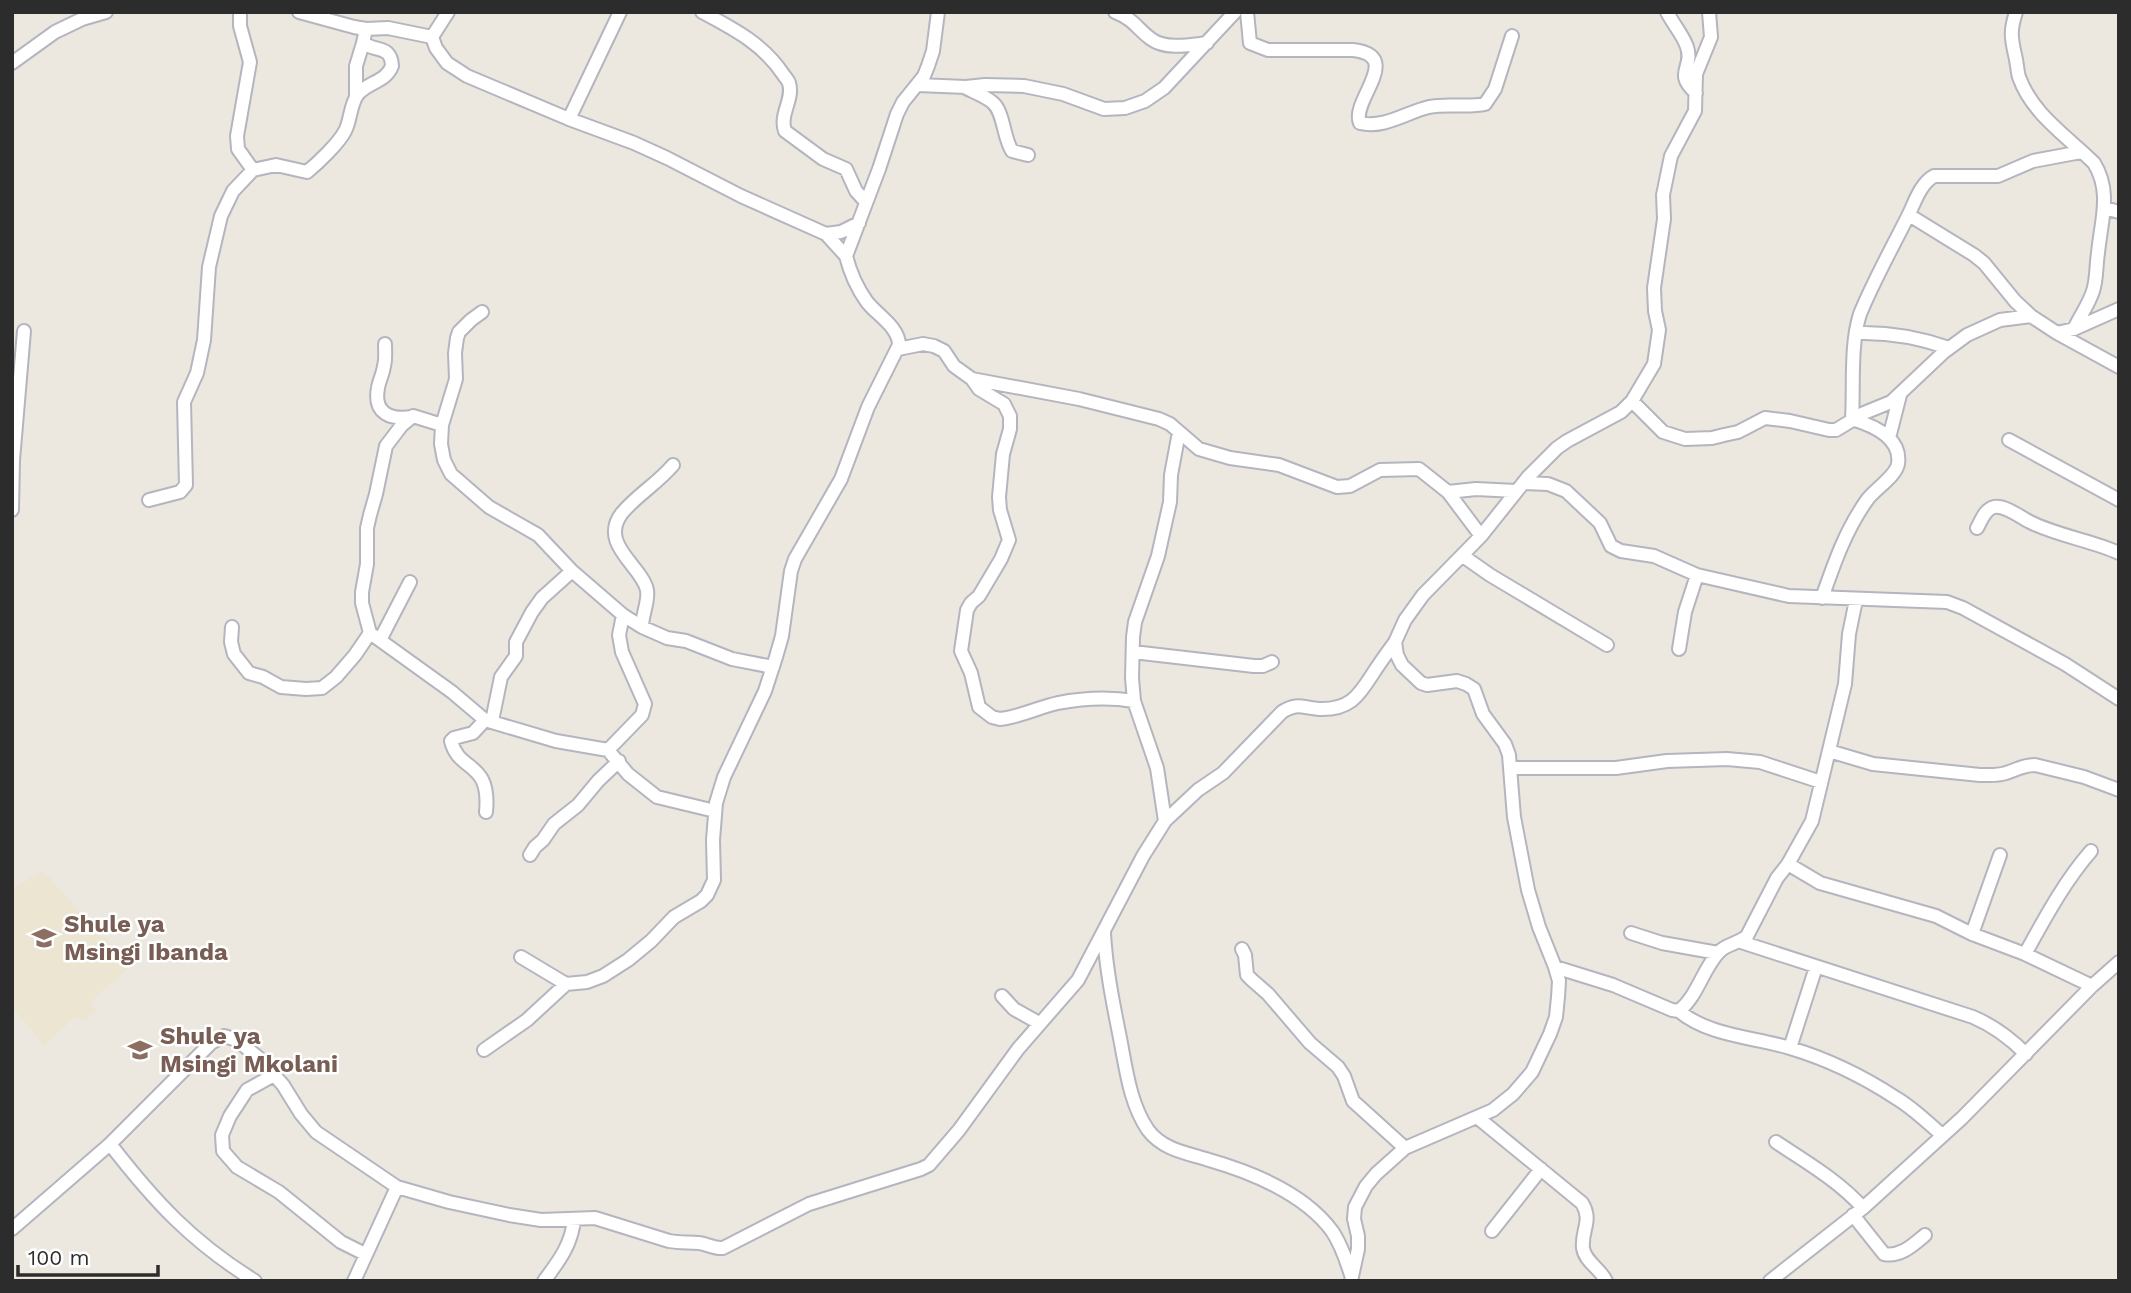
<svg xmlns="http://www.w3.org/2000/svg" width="2131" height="1293" font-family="'Work Sans',sans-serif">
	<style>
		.education { fill: #ebe5d2 }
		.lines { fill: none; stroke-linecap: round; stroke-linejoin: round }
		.minor-casing { stroke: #b4b5be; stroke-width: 16 }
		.minor { stroke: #fff; stroke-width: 12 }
		.labels { text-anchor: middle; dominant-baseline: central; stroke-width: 5; stroke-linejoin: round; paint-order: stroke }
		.education-label { font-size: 24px; font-weight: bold; fill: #785e54; stroke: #fff; text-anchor: start }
	</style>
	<rect width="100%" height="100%" fill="#ece8e0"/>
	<!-- education -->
	<path class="education" d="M43 871 130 966 90 1003 96 1011 84 1022 75 1017 44 1045 12 1007V888Z"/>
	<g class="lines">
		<!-- minor casing -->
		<g class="minor-casing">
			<path id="minor" d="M240 12V26L250 62 237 136 238 149 253 170
				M299 12 354 27 366 29 388 28 432 37
				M448 12 432 37 436 48 447 63 467 76 569 119 634 143 667 158 741 196 826 234 846 256
				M702 12C734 29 763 44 783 74 785 77 788 80 789 83 794 100 779 114 785 131L823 159 846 169 856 191 866 202
				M1115 12C1135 20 1136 28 1151 39 1166 50 1190 45 1207 43
				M1247 12 1250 43 1268 50H1353C1405 56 1350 101 1360 123 1384 129 1407 112 1429 107 1448 103 1467 108 1485 104L1495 89 1512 36
				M1667 12C1673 24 1683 35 1687 47 1694 68 1673 73 1696 93
				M2016 12C2010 31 2011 37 2015 55 2017 62 2017 70 2019 77 2032 114 2067 136 2094 163 2112 192 2101 221 2098 253 2096 265 2097 279 2093 291 2089 304 2080 316 2074 329
				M12 63 55 32 82 19 106 12
				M918 85 966 87 985 85 1024 86 1063 94 1104 109 1125 108 1145 101 1164 88 1235 12
				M966 88C974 92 985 96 992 102 1004 111 1003 137 1012 151L1028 155
				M356 97V66L363 43
				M569 119 620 12
				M2105 208 2119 212
				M1909 215 1974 255 1984 263 2015 301 2031 316 2057 333 2074 329 2119 309
				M826 234 841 232 859 223
				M482 312 471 320 459 332 457 338 455 353 456 379 442 425 441 444 444 460 451 474 489 507 538 535 572 571 623 615 642 627 667 638 686 641 732 659 773 667
				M1857 333C1890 332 1918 337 1949 348
				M2057 333 2119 367
				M385 344C385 352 386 359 384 366 383 374 379 381 378 388 373 414 391 420 412 417
				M898 349 923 344 934 346 944 351 954 366 972 379 1079 399 1159 419 1170 424 1199 449 1230 458 1279 465 1337 487 1350 486 1380 470 1419 469 1448 492 1481 536
				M972 379 979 389 1004 404 1010 416V429L1003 454 999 497 1000 510 1009 540 1001 559 979 596 971 603 967 610 961 651 971 673 979 707 992 717 1000 719C1020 717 1039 707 1058 703 1084 698 1109 697 1134 701
				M1632 401 1663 432 1685 439 1712 438 1724 435 1738 432 1765 418 1790 421 1829 430H1836L1864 413 1891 402 1944 352 1967 335 2000 320 2031 316
				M442 425 413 416 402 425 386 446 376 494 370 515 367 528V564L362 592V603L370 633 452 692 485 720 556 741 608 750 628 774 657 797 715 811
				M1889 438 1900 395
				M2009 440 2119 500
				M1523 483 1548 484 1566 491 1600 523 1611 546 1621 551 1654 556 1697 575 1789 596 1947 602 1963 608 2065 664 2119 699
				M1448 492 1476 489 1516 491
				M149 500 180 492 186 485 184 402 197 373 204 340 209 267 221 216 233 191 253 170 276 165 307 172C318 163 339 143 345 131 351 120 350 104 358 94 368 82 386 82 392 66 391 45 376 52 363 43L366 29
				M12 510 13 460 24 331
				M1977 528C1981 521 1985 509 1994 507 2005 505 2020 517 2030 522 2058 536 2090 540 2119 553
				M1463 556 1490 575 1607 645
				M1822 598C1834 564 1845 531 1867 500 1874 490 1896 476 1898 464 1902 437 1872 425 1852 419 1854 387 1850 345 1860 314 1874 280 1891 250 1908 216 1915 202 1920 184 1934 176H1998L2033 161 2081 152
				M232 627 231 642 234 654 249 673 263 677 281 687 306 689 322 688 336 677 355 655 370 633
				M642 627C642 615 649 601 647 590 642 566 598 544 622 513 637 495 658 483 673 465
				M380 640 410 582
				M1679 649 1685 612 1697 575
				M1133 652 1254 666H1263L1272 662
				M485 720 473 733 454 738 451 741C459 773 491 760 486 812
				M492 721 501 677 516 656V642L532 612 542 598 572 571
				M608 750 642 715 645 704 622 652 619 635 623 615
				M1829 751 1873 764 1980 775C1989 775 1997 776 2006 773 2016 770 2023 765 2035 765L2084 777 2119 790
				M1511 768H1616L1667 761 1727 759 1760 762 1821 782
				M1165 821 1157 768 1134 701 1132 678 1133 637 1135 622 1158 556 1170 502 1171 475 1179 432
				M530 855 535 847 543 840 554 824 578 805 598 781 619 761
				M1788 864 1820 883 1936 916 1972 934 2025 954 2092 986
				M1104 933C1106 969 1113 1003 1120 1038 1126 1069 1130 1104 1148 1130 1163 1150 1187 1153 1209 1160 1251 1172 1305 1194 1332 1231 1341 1244 1346 1259 1351 1275
				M1631 933 1662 943 1718 953
				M1972 934 2000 855
				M1741 942 1973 1017C1994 1026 2010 1038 2026 1054
				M1242 949 1245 955 1247 975 1252 980 1268 994 1310 1043 1338 1067 1344 1076 1353 1101 1405 1148
				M2025 954C2045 918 2064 882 2091 851
				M521 957 566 984 587 982 603 976 628 960 651 941 674 917 701 901 707 895 714 880 713 840 716 803 724 777 765 691 776 657 782 636 791 571 795 559 841 479 868 407 899 345C899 327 877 315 867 302 857 288 850 272 846 256L879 169 897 114 903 102 924 76 928 66 933 51 938 12
				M1555 967 1613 985 1672 1010 1679 1011C1698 995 1702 971 1718 953 1725 944 1738 944 1747 936L1777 878 1788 864 1812 821 1845 684 1849 634 1856 600
				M1002 996 1014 1009 1039 1023
				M1679 1011C1709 1036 1753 1037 1790 1048 1827 1059 1864 1077 1896 1098 1913 1108 1927 1122 1942 1135
				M1790 1048 1816 967
				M484 1050 527 1020 566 984
				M274 1075 247 1090 230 1116 222 1135 223 1151 237 1167 279 1192 341 1242 365 1254
				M1477 1117 1582 1203C1593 1221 1581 1230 1583 1248 1585 1262 1600 1268 1606 1281
				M1776 1142C1806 1162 1839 1181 1863 1208
				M110 1144C155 1202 192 1242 255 1281
				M1853 1215 1884 1254C1901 1257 1913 1245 1925 1235
				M12 1229 110 1144 211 1043 224 1036 237 1040 260 1059 283 1085 301 1114 316 1132 397 1187 449 1202 509 1215 541 1220 595 1218 669 1241C680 1243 689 1242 699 1243 708 1244 714 1249 723 1248L809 1204 921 1169 929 1165 959 1130 1018 1049 1078 980 1143 856 1165 821 1198 790 1223 773 1282 712C1297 702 1303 708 1319 709 1349 710 1358 697 1372 675 1379 664 1387 653 1395 642
				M1492 1231 1541 1169
				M354 1281 397 1187
				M544 1281C559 1261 572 1244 574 1219
				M1351 1281 1358 1249V1236L1354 1219 1355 1207 1366 1186 1376 1174 1405 1148 1493 1110 1513 1094 1532 1072 1550 1034 1556 1017 1558 997 1559 981 1555 967 1539 927 1528 890 1514 817 1509 755 1505 744 1483 714 1474 689 1466 684 1457 681 1427 685 1421 683 1402 665 1397 655 1395 642 1405 620 1423 595 1481 536 1528 477 1557 448 1567 441 1621 412 1632 401 1654 364 1659 330 1655 311 1654 288 1664 219 1663 195 1671 156 1695 111 1696 74 1711 37 1709 12
				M1770 1281 1863 1208 1962 1118 2092 986 2119 962"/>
		</g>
		<!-- minor -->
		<use href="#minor" class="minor"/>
	</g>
	<!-- icons -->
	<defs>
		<g id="school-bare" transform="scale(1.89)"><path d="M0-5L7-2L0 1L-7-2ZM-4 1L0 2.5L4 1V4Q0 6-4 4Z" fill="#8d6e63" stroke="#fff" stroke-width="2.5" paint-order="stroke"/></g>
	</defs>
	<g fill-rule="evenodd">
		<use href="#school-bare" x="44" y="938"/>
		<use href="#school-bare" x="140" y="1050"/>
	</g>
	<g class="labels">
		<!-- education labels -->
		<g class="education-label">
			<text x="64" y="924">Shule ya<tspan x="64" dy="28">Msingi Ibanda</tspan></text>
			<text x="160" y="1036">Shule ya<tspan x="160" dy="28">Msingi Mkolani</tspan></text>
		</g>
	</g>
	<!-- border -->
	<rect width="2131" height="1293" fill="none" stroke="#2c2c2c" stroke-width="28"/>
	<!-- scale -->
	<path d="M18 1265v10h140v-10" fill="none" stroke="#2c2c2c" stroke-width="3.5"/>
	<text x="28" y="1265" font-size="21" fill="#2c2c2c" stroke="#ffffff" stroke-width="5" paint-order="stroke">100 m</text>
</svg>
